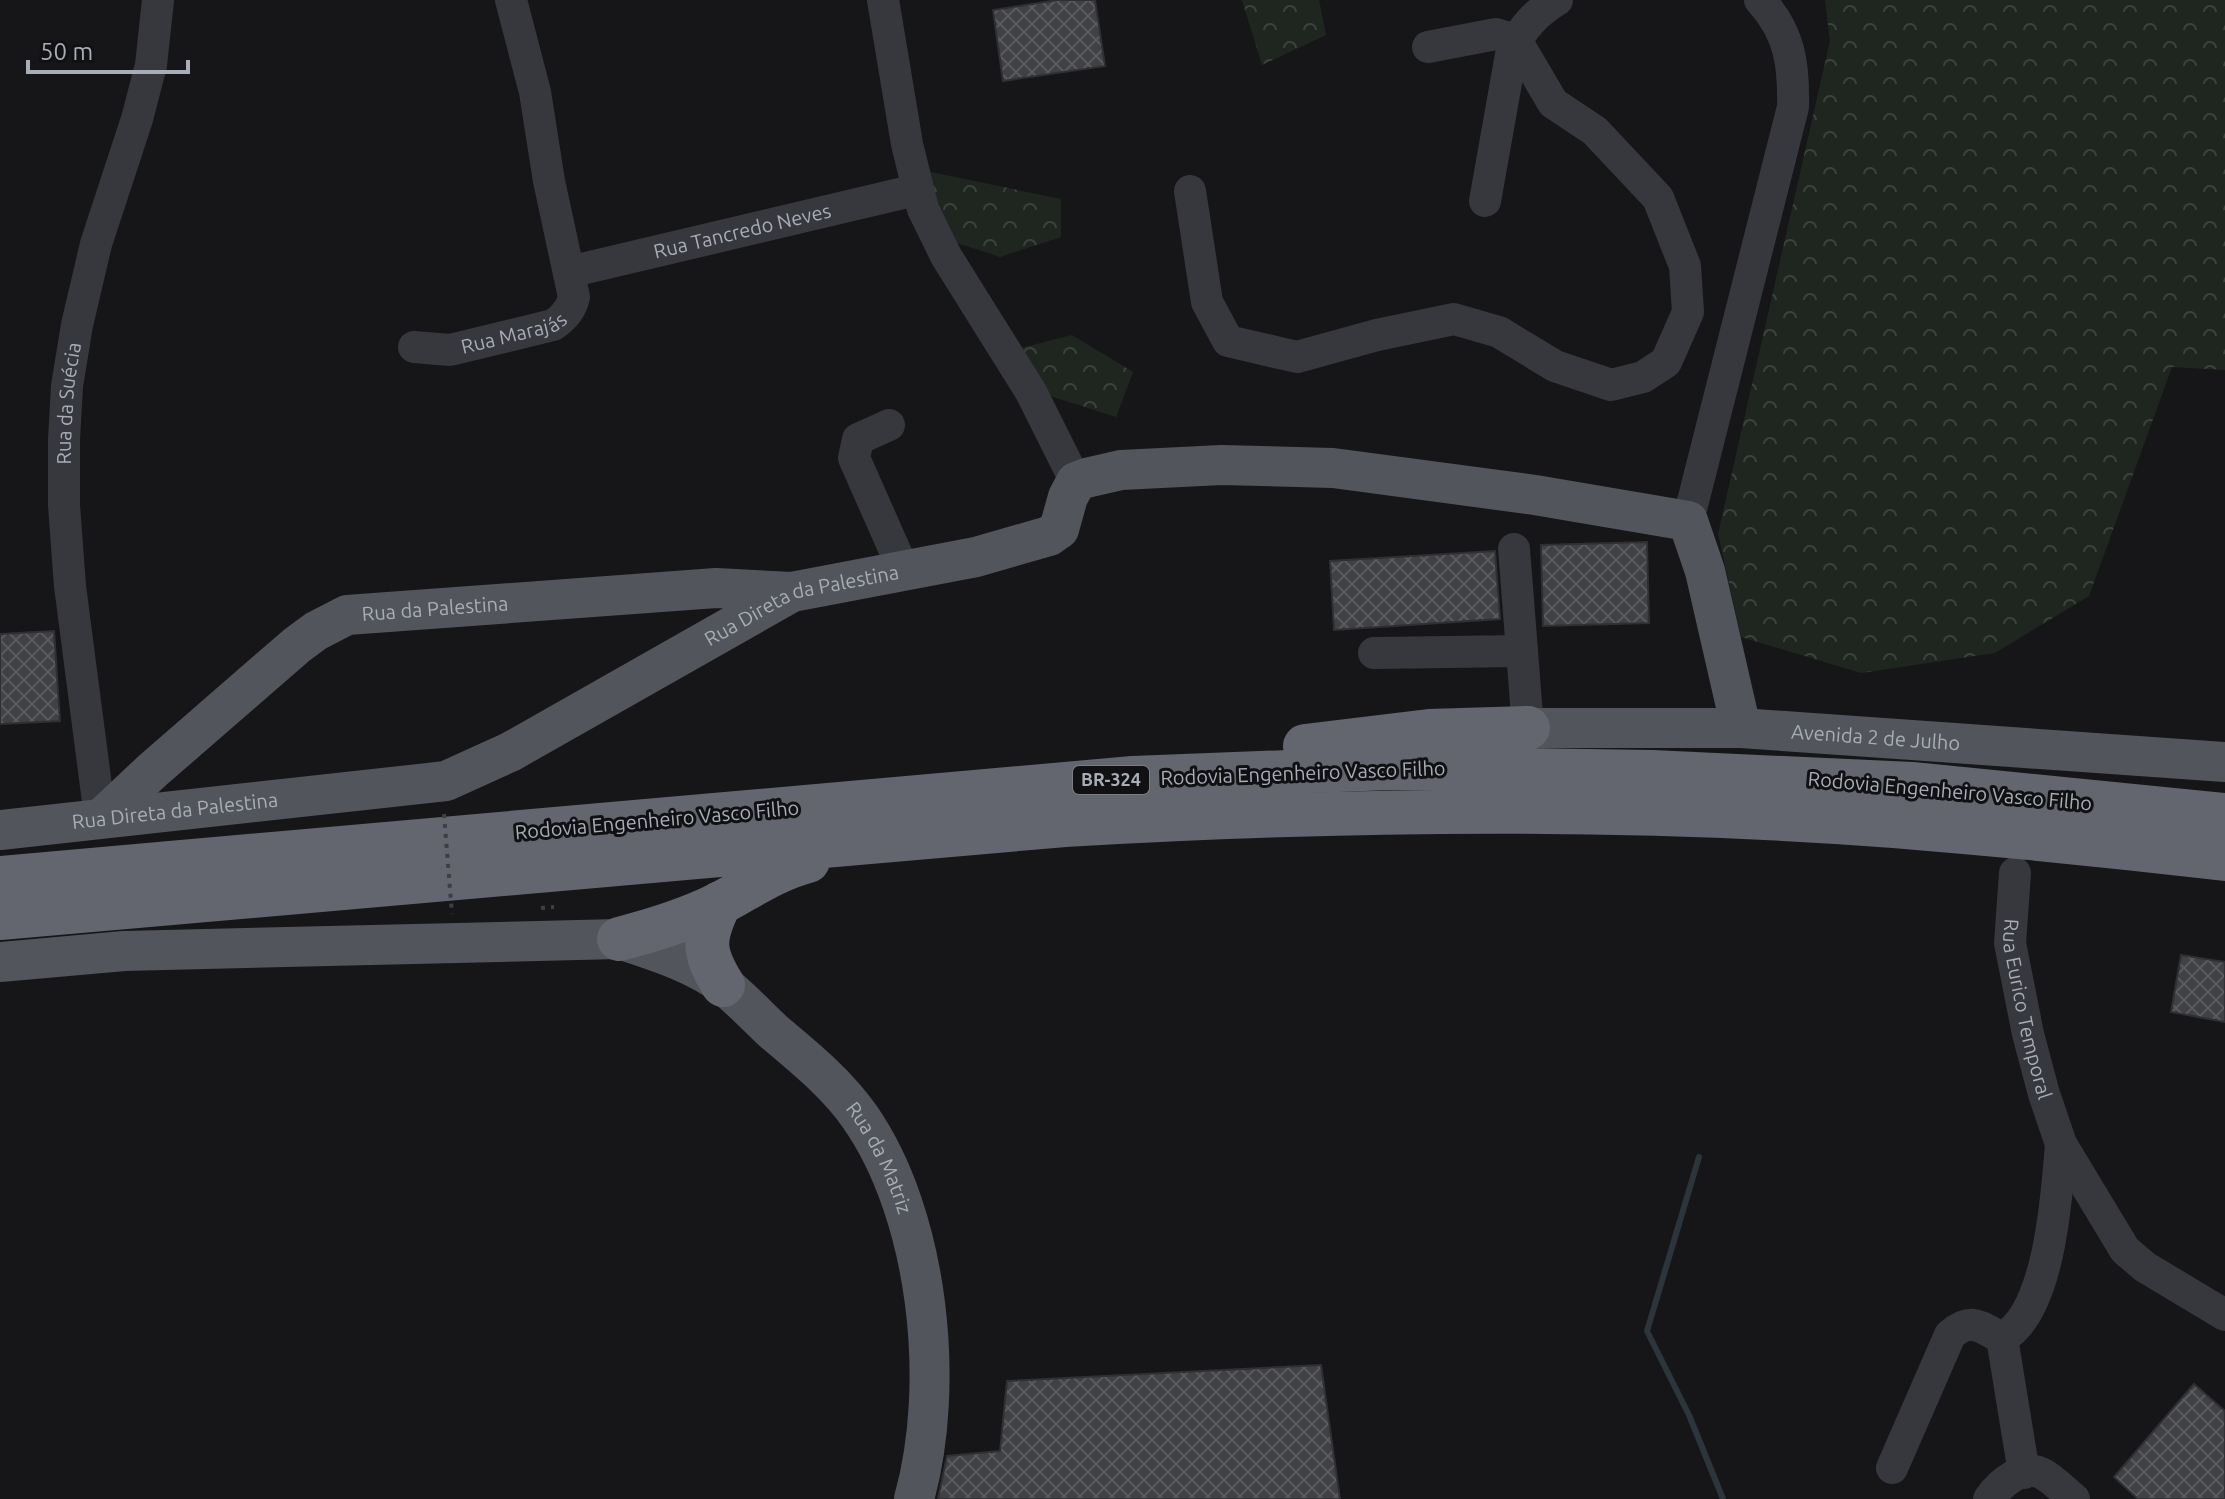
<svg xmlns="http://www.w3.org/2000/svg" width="2225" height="1499" font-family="Ubuntu,sans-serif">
  <defs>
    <pattern id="forest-crowns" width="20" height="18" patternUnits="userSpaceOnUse" patternTransform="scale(2)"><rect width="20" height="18" fill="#1e261f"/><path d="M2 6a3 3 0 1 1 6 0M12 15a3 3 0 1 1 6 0" fill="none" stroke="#3c433d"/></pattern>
    <pattern id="building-cross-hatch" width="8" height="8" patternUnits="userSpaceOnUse" patternTransform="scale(2)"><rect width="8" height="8" fill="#404145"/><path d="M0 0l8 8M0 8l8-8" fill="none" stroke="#595a5e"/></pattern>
  </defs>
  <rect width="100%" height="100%" fill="#161618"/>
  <!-- forest -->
  <g fill="url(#forest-crowns)">
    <polygon points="1242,0 1319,0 1326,35 1262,65"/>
    <polygon points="1825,0 2225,0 2225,370 2172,367 2089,596 1995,653 1861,673 1741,637 1718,534 1830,41"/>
    <polygon points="926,171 1061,199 1061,237 1000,257 945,239"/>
    <polygon points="1072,335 1133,372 1116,417 1038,392 1013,350"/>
  </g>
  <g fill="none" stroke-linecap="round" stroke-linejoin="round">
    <!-- stream -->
    <polyline stroke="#2c353c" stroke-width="6" points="1699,1157 1647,1331 1689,1415 1723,1499"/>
  </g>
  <!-- building -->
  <g fill="url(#building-cross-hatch)" stroke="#303034" stroke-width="2">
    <polygon points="1058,0 1095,0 1105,66 1003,81 993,10"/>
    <polygon points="1647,542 1649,623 1543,626 1541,545"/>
    <polygon points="1495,551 1500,619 1334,630 1330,561"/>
    <polygon points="54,631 60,721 0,724 0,634"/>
    <polygon points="2181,955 2225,962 2225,1022 2171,1012"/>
    <polygon points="1321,1365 1340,1499 938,1499 947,1456 1000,1451 1007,1381"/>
    <polygon points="2194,1384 2225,1411 2225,1499 2138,1499 2114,1477"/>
  </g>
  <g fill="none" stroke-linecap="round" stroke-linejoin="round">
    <!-- path -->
    <polyline stroke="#3d3f44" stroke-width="4" stroke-dasharray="4 6" stroke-linecap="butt" points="541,908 554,907"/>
    <!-- minor -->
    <g stroke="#37383d" stroke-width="32">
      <polyline points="883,0 907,144 923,209 946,256 1031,392 1076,482"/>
      <polyline points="1190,191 1207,302 1228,341 1297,357 1377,335 1454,319 1499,332 1555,366 1611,385 1643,377 1666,362 1688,312 1685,266 1658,198 1595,131 1553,103 1516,40 1496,34 1428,47"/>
      <path d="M1485,201L1512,49C1523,27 1536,13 1557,0"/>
      <path id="s1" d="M569,272L916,190"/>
      <path id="s2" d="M414,347L450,350L553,325C564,318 571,310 574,297L549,181L535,92L511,0"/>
      <polyline points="889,425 858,439 854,458 904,571"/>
      <path d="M1688,521L1793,107C1794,64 1790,33 1760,0"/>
      <polyline points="1514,549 1528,728"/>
      <polyline points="1374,653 1522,651"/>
      <path id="s3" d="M100,817L70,586L64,505V440L67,386L77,325L96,244L137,119L151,65L158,0"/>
      <path id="s4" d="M2015,873L2010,943L2028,1034L2044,1094L2061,1144L2125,1250L2145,1267L2225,1315"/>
      <path d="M2002,1338C2050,1313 2057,1193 2061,1144"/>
      <polyline points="2002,1338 2024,1473"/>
      <path d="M1892,1468L1950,1335C1971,1316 1980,1327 2002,1338"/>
      <path d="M1989,1499C2000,1483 2024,1463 2043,1474C2054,1480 2064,1491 2074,1499"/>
    </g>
    <!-- major -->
    <g stroke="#53555c" stroke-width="40">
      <path id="s5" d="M1528,728H1741L2225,762"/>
      <path id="s6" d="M103,817L153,770L297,645L316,631L347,615L716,588L792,592"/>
      <path id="s7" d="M0,830L446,781L510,752L792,592L976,557L1049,536L1059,529L1068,497L1076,482L1086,478L1121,470L1221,465L1333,468L1535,495L1688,521L1705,571L1741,728"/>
      <path id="s8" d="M0,962L124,951L619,939C655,951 695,963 725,986C742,1000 758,1017 774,1032C805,1058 837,1084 860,1117C929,1216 946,1385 914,1499"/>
    </g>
    <!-- highway -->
    <g stroke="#63666e" stroke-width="44">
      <polyline points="1305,746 1429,731 1528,728"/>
      <polyline points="0,878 1133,778 1389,768 1652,772 1912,784 2225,815"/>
      <path d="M720,903C703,938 702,951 723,985"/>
      <path d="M0,918L1065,825C1340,809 1618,805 1894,826C2004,835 2115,846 2225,859"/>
      <path d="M619,939C654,930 687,920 719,904C749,888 774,870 808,861"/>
    </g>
    <!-- path-bridge -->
    <polyline stroke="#3d3f44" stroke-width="4" stroke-dasharray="4 6" stroke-linecap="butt" points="444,814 452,914"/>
  </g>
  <g text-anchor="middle" stroke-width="6" stroke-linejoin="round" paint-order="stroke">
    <!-- shield labels -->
    <rect fill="#111113" stroke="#7b7e86" stroke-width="2" x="1073" y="766" width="76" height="28" rx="6"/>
    <g font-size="18" font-weight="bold" fill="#a8adb8">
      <text x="1111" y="786">BR-324</text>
    </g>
    <!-- street labels -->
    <g font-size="20" fill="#a8adb8" stroke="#111113">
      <text dy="7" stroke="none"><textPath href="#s1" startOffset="178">Rua Tancredo Neves</textPath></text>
      <text dy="7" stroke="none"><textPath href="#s2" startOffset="102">Rua Marajás</textPath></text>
      <text dy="7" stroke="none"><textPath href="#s3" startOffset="416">Rua da Suécia</textPath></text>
      <text dy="7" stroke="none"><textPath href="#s6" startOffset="406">Rua da Palestina</textPath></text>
      <text dy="7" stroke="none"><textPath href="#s7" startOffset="848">Rua Direta da Palestina</textPath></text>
      <text dy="7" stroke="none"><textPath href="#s5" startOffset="348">Avenida 2 de Julho</textPath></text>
      <text transform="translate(1303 773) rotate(-2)" y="7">Rodovia Engenheiro Vasco Filho</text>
      <text transform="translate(1950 791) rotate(5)" y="7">Rodovia Engenheiro Vasco Filho</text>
      <text dy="7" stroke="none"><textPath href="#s7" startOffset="176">Rua Direta da Palestina</textPath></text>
      <text transform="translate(657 820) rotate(-5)" y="7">Rodovia Engenheiro Vasco Filho</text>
      <text dy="7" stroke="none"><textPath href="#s4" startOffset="138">Rua Eurico Temporal</textPath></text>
      <text dy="7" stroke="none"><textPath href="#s8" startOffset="970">Rua da Matriz</textPath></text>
    </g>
  </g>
  <!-- scale -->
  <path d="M28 60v12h160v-12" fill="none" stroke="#a8adb8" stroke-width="4"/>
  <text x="40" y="60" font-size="24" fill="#a8adb8" stroke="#111113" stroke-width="6" paint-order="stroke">50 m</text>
</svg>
